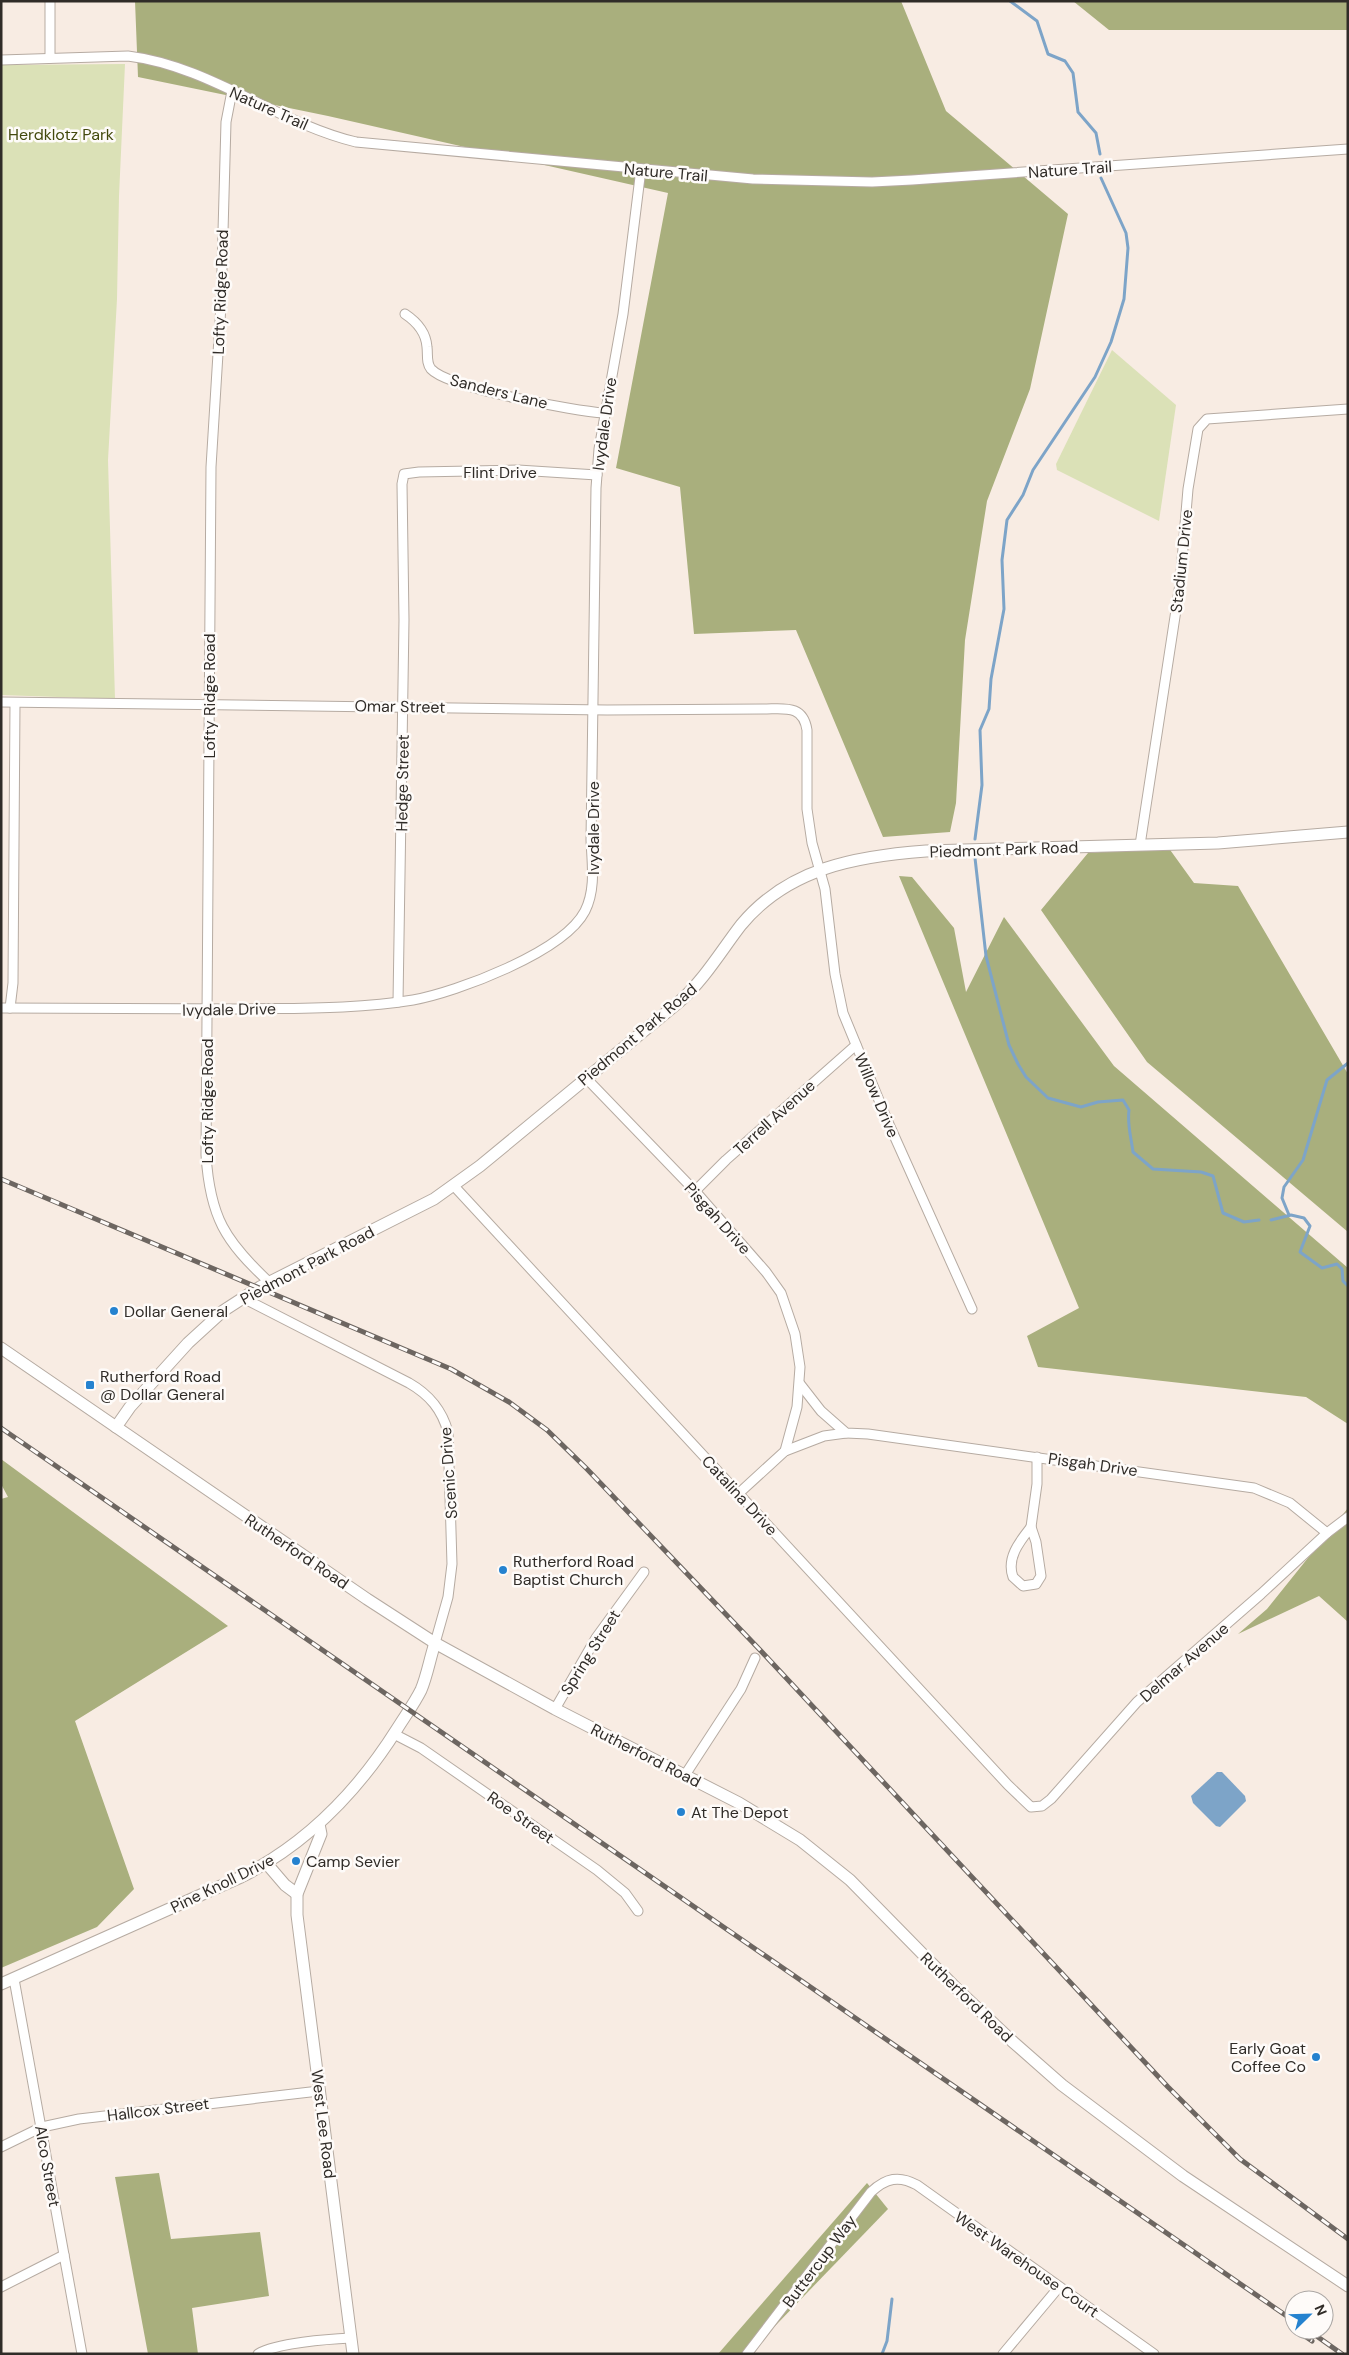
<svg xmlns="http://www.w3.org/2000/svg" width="1349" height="2355" font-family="'DM Sans',sans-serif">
  <rect width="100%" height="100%" fill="#f8ece3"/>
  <!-- green -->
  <g fill="#dbe1b7">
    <polygon points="125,64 119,196 117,299 108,460 115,699 1,695 1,65"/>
    <polygon points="1112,350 1176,405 1159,521 1057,470 1056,464"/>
  </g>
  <!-- forest -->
  <g fill="#a9af7d">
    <polygon points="135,1 901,1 946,111 1068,214 1030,389 987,501 965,640 956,803 950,832 883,837 796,630 694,634 680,487 616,468 668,193 328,116 138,77"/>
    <polygon points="1073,1 1348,1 1348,30 1109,30"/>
    <polygon points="1168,847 1194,883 1238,886 1348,1074 1348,1232 1147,1062 1041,910 1088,853"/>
    <polygon points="899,876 912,877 954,928 966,992 1004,917 1114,1066 1348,1268 1348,1424 1306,1397 1038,1367 1027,1336 1079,1308"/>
    <polygon points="1,1459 228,1626 75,1721 134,1889 97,1927 1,1968 1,1499 8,1497 1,1484"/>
    <polygon points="1348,1508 1348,1622 1319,1596 1238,1634 1267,1609"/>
    <polygon points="159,2173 171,2239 260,2232 269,2296 192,2308 198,2354 148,2354 115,2177"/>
    <polygon points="867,2183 888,2209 748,2354 718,2354"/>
  </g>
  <!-- water -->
  <polygon fill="#7da4c8" points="1217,1772 1222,1772 1245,1796 1246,1801 1220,1827 1216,1826 1193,1803 1191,1796"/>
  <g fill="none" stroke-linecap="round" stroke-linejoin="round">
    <!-- stream -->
    <g stroke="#7da4c8" stroke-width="3">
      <polyline points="1010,1 1037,21 1048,54 1065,61 1073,73 1078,112 1096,133 1100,154"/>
      <polyline points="975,839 982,785 980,730 989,709 991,679 1004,609 1002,560 1007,520 1023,495 1033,470 1095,377 1111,342 1124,299 1128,248 1126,233 1101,178"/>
      <path d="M975,858L986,956L1009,1045L1018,1064L1026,1077L1048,1098L1081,1107L1098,1102L1123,1100L1129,1110C1127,1125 1131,1136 1133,1152L1153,1169L1201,1172L1213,1176L1223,1213L1244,1222L1259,1220"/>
      <polyline points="1289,1215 1282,1198 1284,1187 1303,1160 1327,1080 1348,1063"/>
      <polyline points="1271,1220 1291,1215 1304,1218 1310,1226 1300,1252 1322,1268 1337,1264 1342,1269 1343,1281 1348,1286"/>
      <polyline points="882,2354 887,2341 892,2299"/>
    </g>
    <!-- minor casing -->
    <g stroke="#b6aba2" stroke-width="11">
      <g id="minor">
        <polyline points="50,58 50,1"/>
        <path d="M1,60L128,56C210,66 277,123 356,142L753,179L872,182L912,180L1348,149"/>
        <path d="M232,91L226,122L221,305L211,467L206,1155C210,1217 225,1241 269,1282"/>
        <path d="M405,314C417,322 426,332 427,347C428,355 426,363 431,369C448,388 575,411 604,413"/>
        <path d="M1,702L607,710L763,709C784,709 803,704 807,730V809L812,843L825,889L835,974L843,1013L888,1122L972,1309"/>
        <polyline points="1140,845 1180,584 1188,489 1198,429 1207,419 1348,409"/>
        <polyline points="398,1002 404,620 402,484 404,474 419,472 518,470 597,475"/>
        <path d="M1,1008C82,1009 163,1009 243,1009C299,1008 358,1009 413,1000C457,992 564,952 585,911C596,889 592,864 591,840L596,488L599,449L623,314L641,169"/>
        <polyline points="10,1008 13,983 15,703"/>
        <polyline points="586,1078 695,1191 766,1272 781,1293 795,1334 800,1367 797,1407 785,1451"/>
        <polyline points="453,1185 1008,1785 1031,1807 1042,1806 1051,1799 1137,1702 1261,1594 1327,1533 1348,1517"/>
        <polyline points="695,1191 726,1160 856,1045"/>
        <path d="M243,1298L409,1383C430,1395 442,1410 448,1432L452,1564L448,1597L435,1643"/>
        <polyline points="800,1384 821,1411 846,1433 868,1434 1254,1488 1290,1503 1327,1533"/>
        <polyline points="738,1494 785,1451 824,1436 846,1433"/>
        <path d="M1031,1527L1036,1542L1041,1576L1036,1584L1023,1586L1013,1577C1006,1558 1020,1541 1031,1527Z"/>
        <polyline points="1031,1527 1037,1484 1037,1457"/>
        <polyline points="555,1709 596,1638 644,1572"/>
        <polyline points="394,1734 421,1748 597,1870 625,1893 638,1911"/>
        <polyline points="685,1775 741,1689 755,1658"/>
        <polyline points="14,1979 82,2354"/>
        <polyline points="1,2147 42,2127 79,2119 319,2091"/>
        <polyline points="1,2287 64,2255"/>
        <path d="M258,2354C276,2343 329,2339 351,2338"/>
        <path d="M747,2354L871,2192C886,2178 899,2175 917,2185L1154,2354"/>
        <polyline points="1003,2354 1059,2287"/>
      </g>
    </g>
    <!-- tertiary casing -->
    <g stroke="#b6aba2" stroke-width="13">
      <g id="tertiary">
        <polyline points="1,1348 367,1599 435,1643 555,1709 739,1803 800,1840 850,1880 956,1988 1012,2041 1062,2085 1183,2176 1348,2286"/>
        <path d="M116,1427L130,1407L188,1343L223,1311L260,1287L434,1199L480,1166L679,1002C704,980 721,951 741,925C788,868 857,856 926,851L1218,843L1348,832"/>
        <polyline points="319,1824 321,1834 297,1894 297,1915 353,2354"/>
        <polyline points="267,1864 285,1885 297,1894"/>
        <path d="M1,1984L241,1877C306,1844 358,1791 397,1729C405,1716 414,1704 421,1690C427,1676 430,1658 435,1643"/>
      </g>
    </g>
    <!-- minor -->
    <use href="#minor" stroke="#fff" stroke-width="9"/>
    <!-- tertiary -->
    <use href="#tertiary" stroke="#fff" stroke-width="11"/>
    <!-- rail casing -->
    <g stroke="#6d6661" stroke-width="5">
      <g id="rail">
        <polyline points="1,1179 451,1369 509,1402 547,1430 586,1468 761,1651 1168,2087 1240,2159 1348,2239"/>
        <polyline points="1,1428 1294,2321"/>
        <polyline points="1296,2330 1312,2341"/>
        <polyline points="1308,2330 1342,2354"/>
      </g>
    </g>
    <!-- rail -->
    <use href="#rail" stroke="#fefbf9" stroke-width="3" stroke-dasharray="9" stroke-linecap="butt"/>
  </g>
  <!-- markers -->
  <g fill="#2582cf" stroke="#fefbf9" stroke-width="2">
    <circle cx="114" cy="1311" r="5"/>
    <rect x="85" y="1380" width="10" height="10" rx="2.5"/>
    <circle cx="503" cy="1570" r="5"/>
    <circle cx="681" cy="1812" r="5"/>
    <circle cx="296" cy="1861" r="5"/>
    <circle cx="1316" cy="2057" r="5"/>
  </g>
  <g text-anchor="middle" stroke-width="5" stroke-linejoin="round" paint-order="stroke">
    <!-- street labels -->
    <g font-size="16" fill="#302c28" stroke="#fefbf9">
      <text transform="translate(269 108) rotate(24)" y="6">Nature Trail</text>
      <text transform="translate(1070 169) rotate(-4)" y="6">Nature Trail</text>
      <text transform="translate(666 172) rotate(5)" y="6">Nature Trail</text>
      <text transform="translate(220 292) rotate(-88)" y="6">Lofty Ridge Road</text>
      <text transform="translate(499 391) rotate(14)" y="6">Sanders Lane</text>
      <text transform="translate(604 424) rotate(-82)" y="6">Ivydale Drive</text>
      <text x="500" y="478">Flint Drive</text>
      <text transform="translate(1181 561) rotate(-84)" y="6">Stadium Drive</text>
      <text transform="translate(209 696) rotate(-90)" y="6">Lofty Ridge Road</text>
      <text transform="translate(400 706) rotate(1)" y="6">Omar Street</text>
      <text transform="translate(402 783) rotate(-89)" y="6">Hedge Street</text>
      <text transform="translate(593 828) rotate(-90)" y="6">Ivydale Drive</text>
      <text transform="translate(1004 849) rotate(-2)" y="6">Piedmont Park Road</text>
      <text transform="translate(229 1009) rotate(-1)" y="6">Ivydale Drive</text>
      <text transform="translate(637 1034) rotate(-40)" y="6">Piedmont Park Road</text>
      <text transform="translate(877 1095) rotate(67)" y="6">Willow Drive</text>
      <text transform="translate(207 1101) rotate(-90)" y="6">Lofty Ridge Road</text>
      <text transform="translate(774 1117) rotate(-42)" y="6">Terrell Avenue</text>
      <text transform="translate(718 1218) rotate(48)" y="6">Pisgah Drive</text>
      <text transform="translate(307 1265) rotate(-28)" y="6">Piedmont Park Road</text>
      <text transform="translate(1093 1464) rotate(8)" y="6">Pisgah Drive</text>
      <text transform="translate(448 1473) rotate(-94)" y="6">Scenic Drive</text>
      <text transform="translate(740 1495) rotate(47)" y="6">Catalina Drive</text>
      <text transform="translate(297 1551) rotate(34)" y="6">Rutherford Road</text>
      <text transform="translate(590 1652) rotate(-58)" y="6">Spring Street</text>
      <text transform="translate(1184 1662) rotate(-41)" y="6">Delmar Avenue</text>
      <text transform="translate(646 1755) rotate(27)" y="6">Rutherford Road</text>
      <text transform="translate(521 1817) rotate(35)" y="6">Roe Street</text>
      <text transform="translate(222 1883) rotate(-26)" y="6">Pine Knoll Drive</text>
      <text transform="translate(967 1997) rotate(44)" y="6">Rutherford Road</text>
      <text transform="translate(158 2109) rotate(-7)" y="6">Hallcox Street</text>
      <text transform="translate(324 2124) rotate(83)" y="6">West Lee Road</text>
      <text transform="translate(48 2166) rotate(80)" y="6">Alco Street</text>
      <text transform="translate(819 2261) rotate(-53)" y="6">Buttercup Way</text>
      <text transform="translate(1027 2264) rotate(35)" y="6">West Warehouse Court</text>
    </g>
    <!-- park labels -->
    <g font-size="16" fill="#43490d" stroke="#fefbf9">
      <text x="61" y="140">Herdklotz Park</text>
    </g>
    <!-- poi labels -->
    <g font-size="16" fill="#302c28" stroke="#fefbf9" text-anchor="start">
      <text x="124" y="1317">Dollar General</text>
      <text x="100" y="1382">Rutherford Road<tspan x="100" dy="18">@ Dollar General</tspan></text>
      <text x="513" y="1567">Rutherford Road<tspan x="513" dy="18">Baptist Church</tspan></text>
      <text x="691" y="1818">At The Depot</text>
      <text x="306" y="1867">Camp Sevier</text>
      <text x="1306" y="2054" text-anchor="end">Early Goat<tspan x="1306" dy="18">Coffee Co</tspan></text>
    </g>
  </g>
  <!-- border -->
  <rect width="1349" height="2355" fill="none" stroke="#302c28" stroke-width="5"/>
  <!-- north arrow -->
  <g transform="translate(1309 2315) rotate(67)"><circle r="24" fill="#fefbf9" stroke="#aca8a5"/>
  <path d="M0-4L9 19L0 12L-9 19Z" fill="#2582cf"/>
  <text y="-8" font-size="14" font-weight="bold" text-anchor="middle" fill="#302c28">N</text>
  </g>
</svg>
